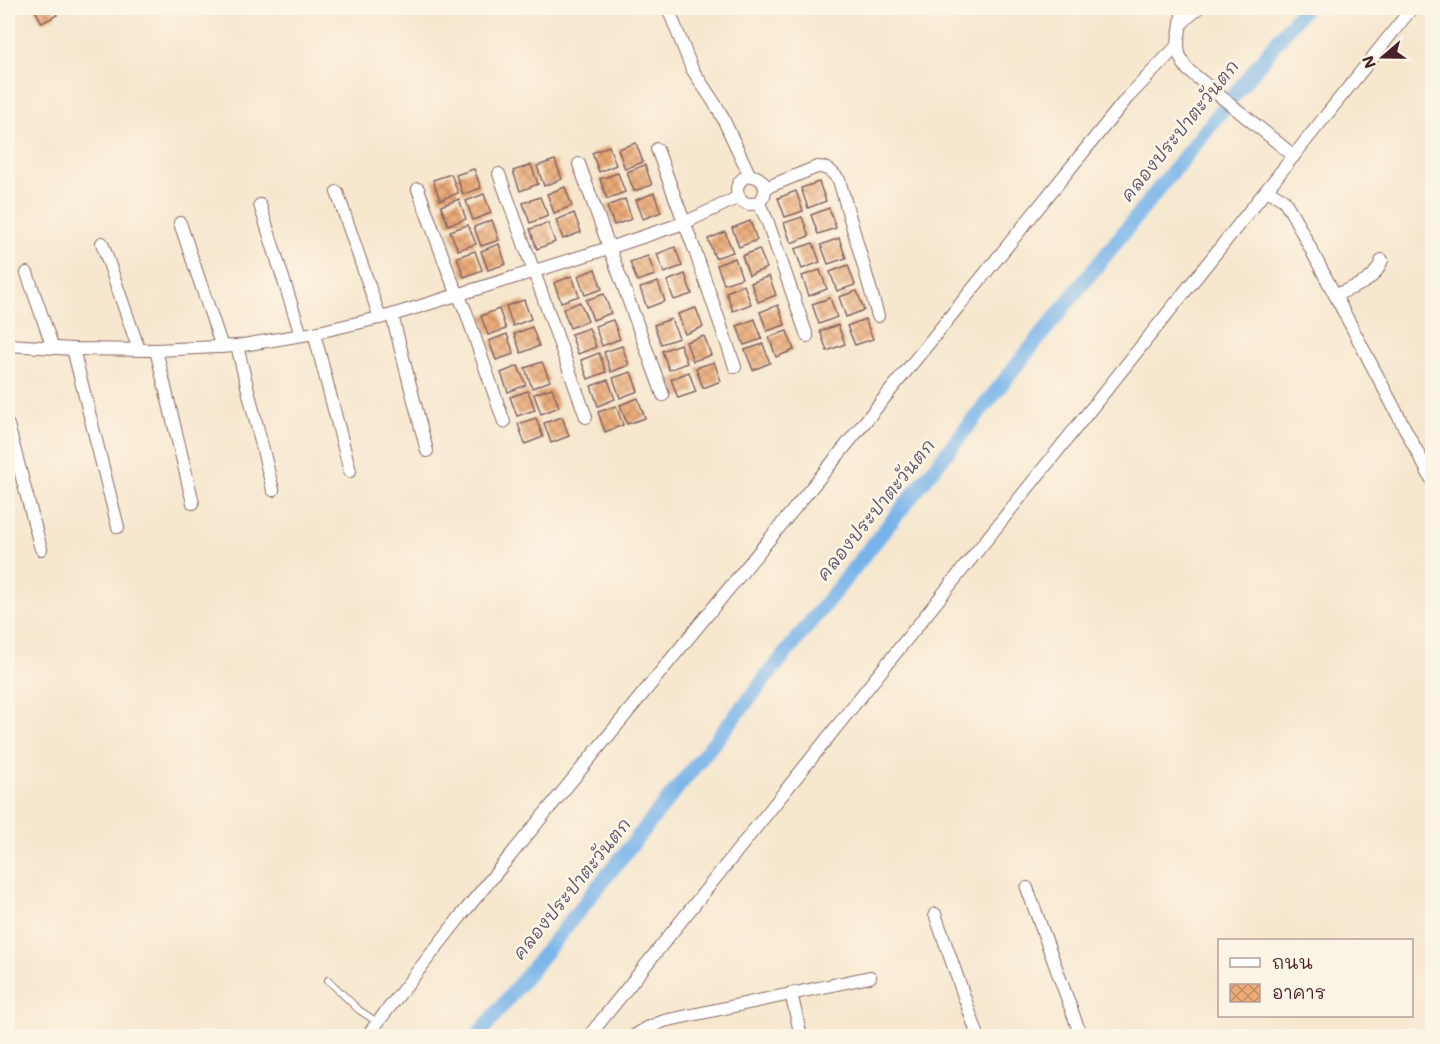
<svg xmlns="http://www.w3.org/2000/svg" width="1440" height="1044" font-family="Mali,'Playpen Sans Thai',sans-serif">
  <defs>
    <pattern id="building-cross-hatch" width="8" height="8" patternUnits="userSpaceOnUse" patternTransform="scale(1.5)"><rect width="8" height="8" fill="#ecac78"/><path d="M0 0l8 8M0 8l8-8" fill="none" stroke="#c18b63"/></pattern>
  </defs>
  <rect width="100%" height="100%" fill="#fcf5e5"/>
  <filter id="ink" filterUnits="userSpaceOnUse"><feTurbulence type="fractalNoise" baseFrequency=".0167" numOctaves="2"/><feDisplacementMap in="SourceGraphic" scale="12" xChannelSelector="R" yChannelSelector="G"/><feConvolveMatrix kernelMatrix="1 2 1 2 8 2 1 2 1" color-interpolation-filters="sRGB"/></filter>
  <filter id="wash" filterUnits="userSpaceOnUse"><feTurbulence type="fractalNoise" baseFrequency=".008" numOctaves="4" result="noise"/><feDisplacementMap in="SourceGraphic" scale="24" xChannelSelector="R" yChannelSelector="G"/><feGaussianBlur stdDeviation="1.35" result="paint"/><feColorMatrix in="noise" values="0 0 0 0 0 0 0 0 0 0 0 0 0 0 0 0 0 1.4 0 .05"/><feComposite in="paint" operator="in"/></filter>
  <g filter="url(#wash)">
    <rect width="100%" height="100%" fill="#f6e7ce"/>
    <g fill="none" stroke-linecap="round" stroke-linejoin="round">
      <!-- canal -->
      <polyline stroke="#78b4ea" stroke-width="15" points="478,1036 1304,8"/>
    </g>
    <g id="blocks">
      <!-- building -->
      <g fill="url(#building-cross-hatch)">
        <polygon points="34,8 53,8 57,15 42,23"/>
        <polygon points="636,143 643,162 625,169 618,149"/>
        <polygon points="609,146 616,165 599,172 592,153"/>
        <polygon points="555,160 562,179 544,186 537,166"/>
        <polygon points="531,165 538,184 520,191 513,171"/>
        <polygon points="645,165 652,185 634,191 627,172"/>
        <polygon points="474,169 481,188 463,194 456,175"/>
        <polygon points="618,173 625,192 607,199 600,179"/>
        <polygon points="451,174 458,193 440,200 433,180"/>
        <polygon points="819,182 826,201 808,208 801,188"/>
        <polygon points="565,187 572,206 554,213 547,194"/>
        <polygon points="796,191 803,211 785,217 778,198"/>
        <polygon points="654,193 661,212 643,219 636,200"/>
        <polygon points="484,194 491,213 473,220 466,201"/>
        <polygon points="540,197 548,216 530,223 523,203"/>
        <polygon points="459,199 466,219 448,225 441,206"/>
        <polygon points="625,199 632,219 614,225 607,206"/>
        <polygon points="829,208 836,228 818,234 811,215"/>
        <polygon points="574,213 581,232 563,239 556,220"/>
        <polygon points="802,217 809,236 791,243 784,223"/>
        <polygon points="492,220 499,240 481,246 474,227"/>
        <polygon points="750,221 757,240 739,247 732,228"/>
        <polygon points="548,223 555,242 537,249 530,229"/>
        <polygon points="468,225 476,244 458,250 450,231"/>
        <polygon points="725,232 733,252 715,258 708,239"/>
        <polygon points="839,238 846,258 828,264 821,245"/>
        <polygon points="813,243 820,262 802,269 795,249"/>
        <polygon points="499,244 506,264 488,270 481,251"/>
        <polygon points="675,247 682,266 664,273 657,254"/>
        <polygon points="759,249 767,268 749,275 742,256"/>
        <polygon points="475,251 482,270 464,277 457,257"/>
        <polygon points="648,256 655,275 637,281 630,262"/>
        <polygon points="735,258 742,278 724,284 717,265"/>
        <polygon points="848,265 855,285 837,291 830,272"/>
        <polygon points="595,269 602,289 585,295 578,276"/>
        <polygon points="820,270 827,289 809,296 802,276"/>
        <polygon points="685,274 692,294 674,300 667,281"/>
        <polygon points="572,276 579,296 561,302 554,283"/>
        <polygon points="769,276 776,295 758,302 751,283"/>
        <polygon points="658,282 665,301 647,308 640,288"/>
        <polygon points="744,285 751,304 733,311 726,292"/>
        <polygon points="857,291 864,310 846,317 839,297"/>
        <polygon points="604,294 611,313 593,320 586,300"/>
        <polygon points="830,298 837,317 819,324 812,304"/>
        <polygon points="524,300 531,319 513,326 506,306"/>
        <polygon points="580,302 588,321 570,328 563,309"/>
        <polygon points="778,305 785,325 767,331 760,312"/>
        <polygon points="696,308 703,327 685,334 678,314"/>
        <polygon points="499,309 506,329 488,335 481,316"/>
        <polygon points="671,319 679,338 661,344 654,325"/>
        <polygon points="755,319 762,339 744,345 737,326"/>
        <polygon points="865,319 873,339 855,345 847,326"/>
        <polygon points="613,320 620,339 602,346 595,326"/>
        <polygon points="838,325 845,344 827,351 820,331"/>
        <polygon points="532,327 539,346 521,353 514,334"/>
        <polygon points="589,328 596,347 578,354 571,334"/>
        <polygon points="787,331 794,350 776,357 769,337"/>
        <polygon points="507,334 514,354 496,360 489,341"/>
        <polygon points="704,336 711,355 693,361 686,342"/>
        <polygon points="680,344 687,363 669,370 662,351"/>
        <polygon points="763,344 770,363 753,370 745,350"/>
        <polygon points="622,346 629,365 611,372 604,352"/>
        <polygon points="599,353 606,372 588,379 581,360"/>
        <polygon points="542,362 550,381 532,388 525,368"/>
        <polygon points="714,362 721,381 703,388 696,368"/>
        <polygon points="518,366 526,385 508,392 501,373"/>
        <polygon points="631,372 638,391 620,398 613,378"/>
        <polygon points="689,372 696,392 678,398 671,379"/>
        <polygon points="608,380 615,399 598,406 591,386"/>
        <polygon points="552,388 559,407 541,414 534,394"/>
        <polygon points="528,391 535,410 517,416 510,397"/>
        <polygon points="638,398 645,418 627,424 620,405"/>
        <polygon points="616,406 623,425 605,432 598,412"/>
        <polygon points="562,417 569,436 551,443 544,423"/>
        <polygon points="536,418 543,437 525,444 518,424"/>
      </g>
    </g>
  </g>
  <g filter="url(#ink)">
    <use href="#blocks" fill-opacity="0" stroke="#866564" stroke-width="1.5"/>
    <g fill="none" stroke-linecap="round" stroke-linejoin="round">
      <!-- lane casing -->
      <g stroke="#866564" stroke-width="8">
        <polyline id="lane" points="328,980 359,1010 377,1022"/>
      </g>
      <!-- street casing -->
      <g stroke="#866564" stroke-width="14">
        <g id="street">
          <polyline points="668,8 692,69 719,110 750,176"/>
          <path d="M1182,8C1183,36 1169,45 1188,70L1294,156"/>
          <polyline points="1182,23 1198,8"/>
          <polyline points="657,149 695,251 735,367"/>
          <polyline points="579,164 663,395"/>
          <polyline points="499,174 586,417"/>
          <circle cx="751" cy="190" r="14"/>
          <path d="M765,188L817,167C828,167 832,172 839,180L878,316"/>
          <polyline points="418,189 451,279 466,312 504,422"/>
          <polyline points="1267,190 1284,200 1294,217 1432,480"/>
          <polyline points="337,192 380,318"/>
          <polyline points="758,202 767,220 807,336"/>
          <polyline points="260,205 301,335"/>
          <polyline points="180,223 222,347"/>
          <polyline points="102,243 139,350"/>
          <polyline points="27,273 53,348"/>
          <path d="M1335,295C1356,286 1374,283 1382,260"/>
          <polyline points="392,315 427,451"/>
          <polyline points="314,333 350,471"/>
          <polyline points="8,345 73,349 156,350 237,346 314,333 392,315 609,248 684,223 739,197"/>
          <polyline points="237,346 273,490"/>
          <polyline points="73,349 118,527"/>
          <polyline points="156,350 193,503"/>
          <polyline points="8,425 41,549"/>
          <polyline points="1027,888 1081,1036"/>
          <polyline points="935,914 978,1036"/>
          <polyline points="791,993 801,1036"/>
          <polyline points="367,1036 460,917 835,459 1127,98 1177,46"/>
          <polyline points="589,1036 1412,8"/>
          <polyline points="634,1036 647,1028 664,1021 870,977"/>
        </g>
      </g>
      <!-- lane -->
      <use href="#lane" stroke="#fff" stroke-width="6"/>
      <!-- street -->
      <use href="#street" stroke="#fff" stroke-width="12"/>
    </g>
  </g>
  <g text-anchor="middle" stroke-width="5" stroke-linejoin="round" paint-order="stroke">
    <!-- water labels -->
    <g font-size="18" font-style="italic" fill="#5a536e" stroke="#fcf5e5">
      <text transform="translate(1180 131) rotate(-51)" y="6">คลองประปาตะวันตก</text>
      <text transform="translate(876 510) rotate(-51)" y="6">คลองประปาตะวันตก</text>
      <text transform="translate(572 889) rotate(-51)" y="6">คลองประปาตะวันตก</text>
    </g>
  </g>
  <!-- margin -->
  <rect width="1440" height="1044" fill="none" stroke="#fcf5e5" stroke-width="30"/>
  <!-- legend -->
  <rect x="1218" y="939" width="195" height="78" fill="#fcf5e5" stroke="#b59f9b" stroke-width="1.5"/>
  <rect x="1230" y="958" width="30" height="9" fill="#ffffff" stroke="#b59f9b" stroke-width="1.5"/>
  <text x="1272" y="969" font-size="18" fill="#4a1f2b">ถนน</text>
  <rect x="1230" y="984" width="30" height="18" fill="url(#building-cross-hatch)" stroke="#b59f9b" stroke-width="1.5"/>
  <text x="1272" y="999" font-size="18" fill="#4a1f2b">อาคาร</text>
  <!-- north arrow -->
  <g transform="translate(1383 57) rotate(250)" stroke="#fcf5e5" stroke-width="4.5" paint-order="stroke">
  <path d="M0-4.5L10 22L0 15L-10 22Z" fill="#4a1f2b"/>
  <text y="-9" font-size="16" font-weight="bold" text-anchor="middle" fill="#4a1f2b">N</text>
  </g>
</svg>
